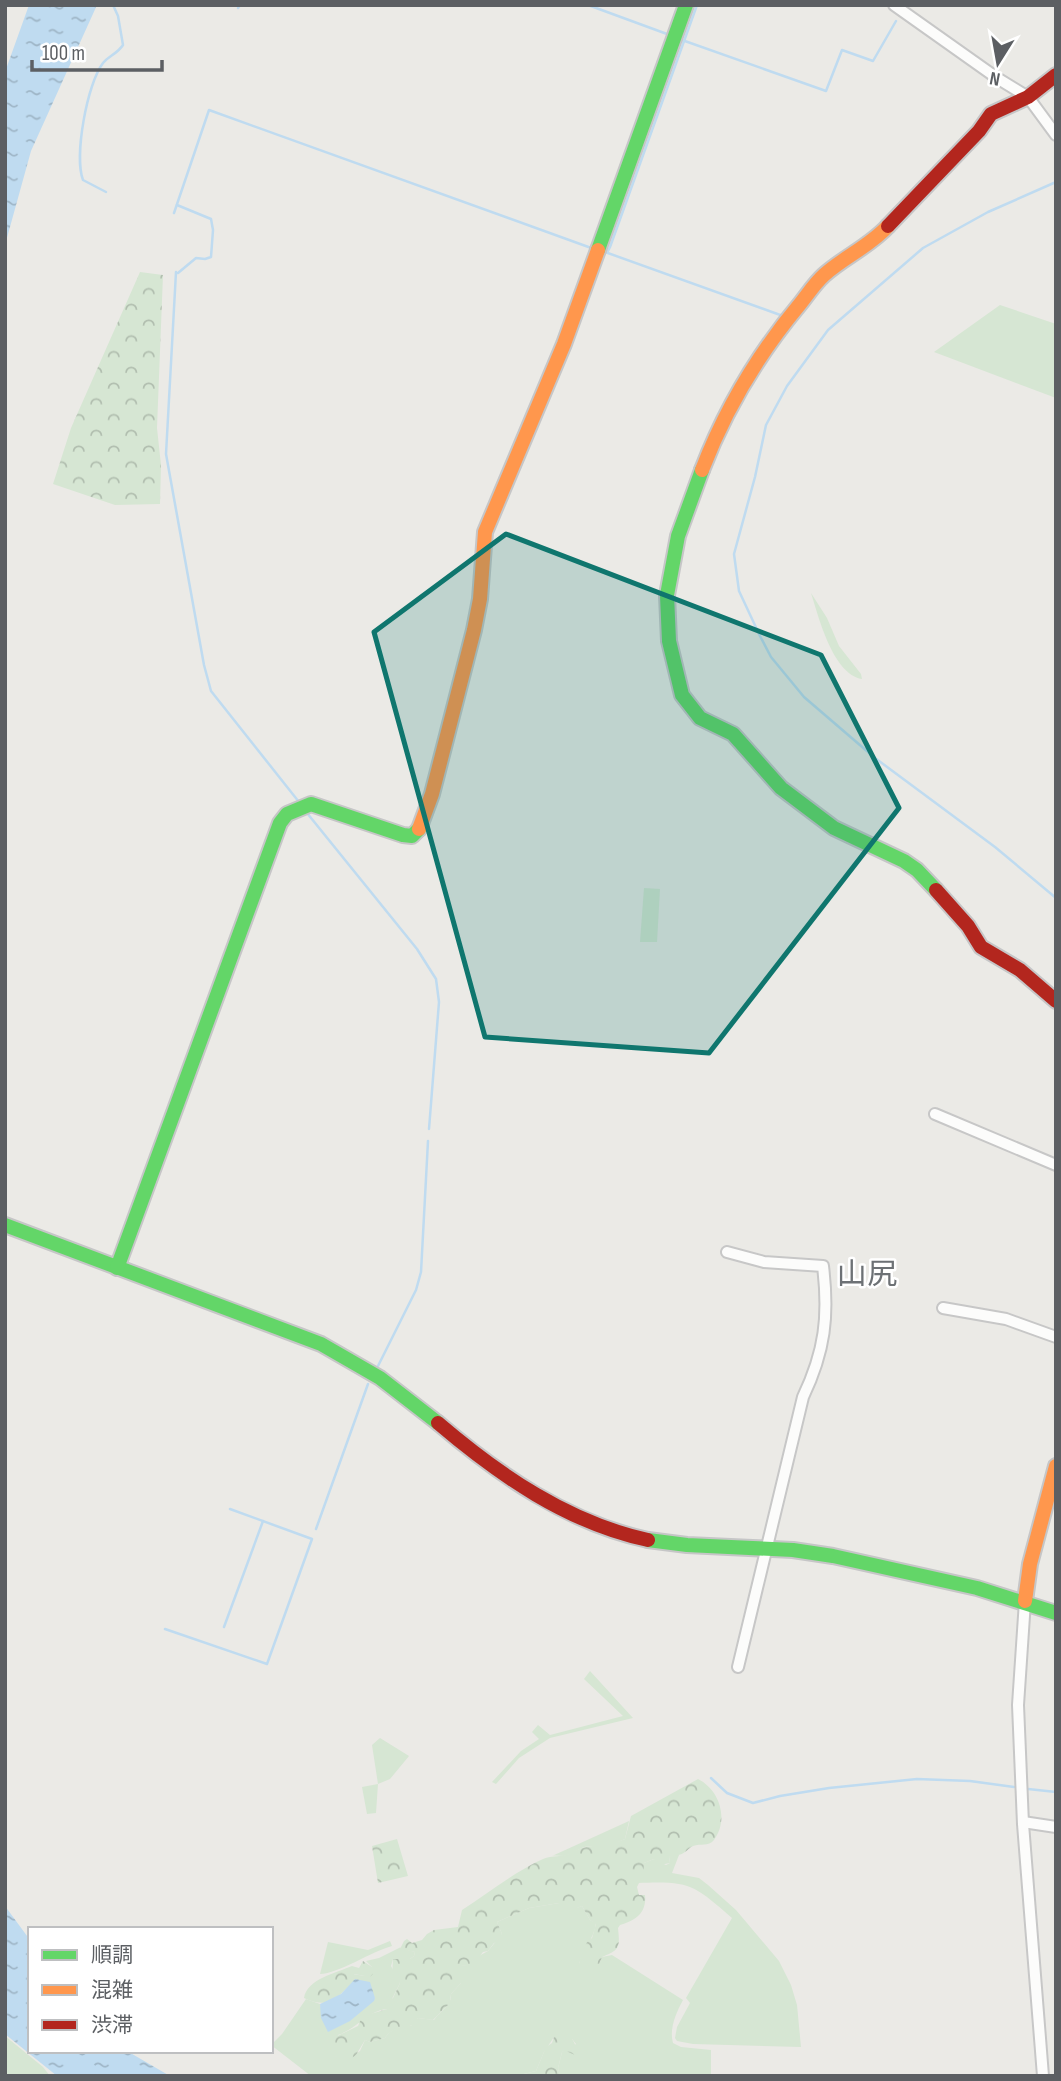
<svg xmlns="http://www.w3.org/2000/svg" width="1061" height="2081" font-family="'Sofia Sans Condensed','Noto Sans JP',sans-serif">
  <defs>
    <pattern id="forest-crowns" width="20" height="18" patternUnits="userSpaceOnUse" patternTransform="scale(1.75)"><rect width="20" height="18" fill="#d6e6d3"/><path d="M2 6a3 3 0 1 1 6 0M12 15a3 3 0 1 1 6 0" fill="none" stroke="#b1beaf"/></pattern>
    <pattern id="water-ripples" width="26" height="14" patternUnits="userSpaceOnUse" patternTransform="scale(1.75)"><rect width="26" height="14" fill="#bfdbf0"/><path d="M2 4q2-2 4 0t4 0M15 11q2-2 4 0t4 0" fill="none" stroke="#9eb5c6"/></pattern>
  </defs>
  <rect width="100%" height="100%" fill="#ebeae6"/>
  <!-- green -->
  <g fill="#d6e6d3">
    <polygon points="1000,305 1056,324 1056,398 934,352"/>
    <path d="M811,593L827,618L839,646L861,674L862,679C833,674 819,618 811,593Z"/>
    <polygon points="644,888 660,889 657,942 640,942"/>
    <polygon points="590,1671 633,1718 550,1738 519,1758 496,1784 492,1782 521,1751 539,1739 532,1732 538,1725 550,1735 623,1716 584,1679"/>
    <polygon points="380,1738 409,1756 390,1779 378,1784 376,1813 367,1814 362,1787 378,1784 372,1745"/>
    <path d="M629,1821L625,1839L600,1850C583,1840 577,1854 564,1856C560,1856 556,1855 552,1856Z"/>
    <path d="M672,1855H679L672,1873L699,1878L708,1885L736,1910L779,1961L791,1985L797,2005L801,2047L693,2044L677,2041L675,2038L677,2027L690,2003L686,1998L732,1918C693,1884 690,1881 637,1883L644,1863L654,1859L666,1865L670,1863L669,1857Z"/>
    <path d="M559,1903L576,1908L582,1906L590,1920L596,1923C594,1939 583,1949 579,1964H599L602,1957L612,1955L683,2000C676,2013 669,2029 673,2043L681,2047L711,2050V2076H560L558,2068L562,2052L576,2044L572,2039L554,2037L544,2052L536,2071L516,2076H311L271,2045L282,2034L306,1999L320,2004L328,2031L351,2018L375,1998L365,1982L353,1979V1974L365,1976L372,1967L366,1961L379,1958L401,1947L400,1948L415,1952L414,1956L410,1959H393L391,1966L400,1983L387,2009C367,2011 357,2029 338,2035L335,2056L351,2057L360,2051L365,2040L370,2042L385,2038C390,2030 401,2025 411,2026L418,2018L434,2020C440,2011 452,2006 451,1994L461,1983V1966L473,1964L477,1957L488,1951L502,1934L497,1922L529,1908Z"/>
    <path d="M390,1941L392,1946C372,1951 338,1974 320,1974L328,1942L368,1950Z"/>
    <polygon points="5,2036 43,2067 50,2076 5,2076"/>
  </g>
  <!-- forest -->
  <g fill="url(#forest-crowns)">
    <polygon points="140,272 163,275 157,428 161,465 160,504 115,505 53,484 71,428"/>
    <path d="M698,1779C720,1790 729,1820 714,1840C708,1847 701,1843 693,1846C690,1847 687,1851 685,1852C680,1856 675,1855 669,1857L670,1863L660,1865L654,1859L644,1863L643,1875L637,1887L639,1895H645C647,1914 634,1921 620,1925L618,1928C620,1947 620,1950 602,1957L597,1970C589,1973 583,1972 579,1964C581,1955 584,1942 592,1938L596,1924L590,1920L582,1906L577,1908L574,1915L570,1917L561,1913L559,1903L529,1908L497,1922L502,1934L499,1942L494,1943L488,1951L483,1952L473,1965L461,1966V1983L451,1994L450,2003L433,2020L418,2018L414,2025C404,2028 392,2027 385,2038L370,2042L365,2040L356,2055L347,2061L333,2055L331,2050L333,2038L358,2026L361,2019L367,2015L387,2009V2001L393,1998L400,1983L392,1976L393,1959H410L414,1956L415,1952L400,1949L404,1941L407,1939L412,1943L422,1940L427,1934L434,1930L458,1927L462,1910C489,1893 514,1872 543,1859C552,1855 563,1857 569,1854C579,1849 589,1843 600,1849L609,1840L617,1842L625,1839L631,1816Z"/>
    <polygon points="397,1839 408,1876 378,1883 372,1846"/>
    <path d="M363,1961L372,1967L373,1974L370,1977L354,1974V1982C335,1998 330,2010 304,1998C307,1979 336,1973 352,1966L359,1968Z"/>
    <path d="M568,2033C573,2041 578,2045 575,2055L566,2051L562,2052L558,2068L560,2076H516L536,2071L546,2047L552,2043L554,2037Z"/>
  </g>
  <!-- water -->
  <g fill="url(#water-ripples)">
    <polygon points="29,5 97,5 31,151 5,245 5,72"/>
    <polygon points="5,1906 30,1940 30,2051 127,2051 170,2076 57,2076 5,2034"/>
    <polygon points="355,1979 370,1982 375,1998 374,2001 350,2021 328,2032 321,2018 320,2004 341,1994"/>
  </g>
  <g fill="none" stroke-linecap="round" stroke-linejoin="round">
    <!-- stream -->
    <g stroke="#bfdbf0" stroke-width="2.5">
      <polyline points="588,5 667,34"/>
      <polyline points="238,8 240,5"/>
      <polyline points="682,40 826,91 842,50 873,61 896,21"/>
      <polyline points="1056,182 988,212 923,248 828,330 787,386 766,425 755,477 734,554 739,591 760,636 771,657 804,697 875,758 995,847 1056,898"/>
      <path d="M106,192L83,180C74,156 87,84 103,63C109,56 118,53 123,45L118,16L113,5"/>
      <polyline points="177,205 211,219 213,230 211,257 205,259 196,258 178,273"/>
      <polyline points="174,213 209,110 594,249"/>
      <polyline points="603,252 608,251 610,247 697,5"/>
      <polyline points="605,252 783,316"/>
      <polyline points="176,272 166,454 204,665 211,691 299,802"/>
      <polyline points="307,813 417,949 436,979 439,1002 429,1129"/>
      <polyline points="378,1366 416,1290 421,1272 428,1141"/>
      <polyline points="316,1529 368,1384"/>
      <polyline points="224,1627 263,1521"/>
      <polyline points="165,1629 267,1664 312,1539 230,1509"/>
      <polyline points="711,1778 727,1793 753,1803 780,1796 829,1788 917,1779 970,1781 1014,1787"/>
      <polyline points="1028,1789 1056,1792"/>
    </g>
    <!-- street casing -->
    <g stroke="#c7c7c7" stroke-width="14">
      <g id="street">
        <polyline points="894,5 997,78 1028,97 1056,135"/>
        <polyline points="935,1114 1056,1165"/>
        <path d="M727,1252L764,1262L823,1266C829,1316 825,1351 803,1397L738,1667"/>
        <polyline points="943,1308 1006,1319 1056,1337"/>
        <polyline points="1025,1601 1018,1705 1023,1824 1043,2076"/>
        <polyline points="1023,1822 1056,1827"/>
      </g>
    </g>
    <!-- fast casing -->
    <g stroke="#c6c6c7" stroke-width="18">
      <g id="fast">
        <polyline points="598,250 686,5"/>
        <polyline points="702,470 678,536 667,595 669,641 682,695 700,718 733,734 781,788 834,828 904,861 917,870 936,890"/>
        <polyline points="5,1225 321,1344 380,1378 438,1423"/>
        <polyline points="117,1268 280,823 287,814 311,804 403,835 412,836 419,829"/>
        <polyline points="648,1540 687,1545 793,1550 833,1556 977,1588 1056,1613"/>
      </g>
    </g>
    <!-- slow casing -->
    <g stroke="#c6c6c7" stroke-width="18">
      <g id="slow">
        <path d="M702,470C725,410 759,353 800,304C808,294 815,283 824,275C844,257 870,246 888,226"/>
        <polyline points="419,829 432,794 474,630 480,599 485,532 564,344 598,250"/>
        <polyline points="1025,1601 1030,1564 1056,1466"/>
      </g>
    </g>
    <!-- jam casing -->
    <g stroke="#c6c6c7" stroke-width="18">
      <g id="jam">
        <polyline points="888,226 979,131 991,114 1028,97 1056,75"/>
        <polyline points="936,890 968,926 981,947 1020,970 1056,1001"/>
        <path d="M438,1423C499,1475 568,1523 648,1540"/>
      </g>
    </g>
    <!-- street -->
    <use href="#street" stroke="#fcfcfb" stroke-width="10"/>
    <!-- fast -->
    <use href="#fast" stroke="#63d668" stroke-width="14"/>
    <!-- slow -->
    <use href="#slow" stroke="#ff974d" stroke-width="14"/>
    <!-- jam -->
    <use href="#jam" stroke="#b3261e" stroke-width="14"/>
  </g>
  <!-- marked area -->
  <path fill="#0f766e" fill-opacity="0.2" stroke="#0f766e" stroke-width="5" stroke-linejoin="round" d="M506,534L821,655L899,808L709,1053L485,1037L374,632Z"/>
  <g text-anchor="middle" stroke-width="5" stroke-linejoin="round" paint-order="stroke">
    <!-- quarter labels -->
    <g font-size="30" fill="#6d7175" stroke="#fff">
      <text x="867" y="1284">山尻</text>
    </g>
  </g>
  <!-- border -->
  <rect width="1061" height="2081" fill="none" stroke="#5c5f63" stroke-width="14"/>
  <!-- legend -->
  <rect x="28" y="1927" width="245" height="126" fill="#ffffff" stroke="#bebfc1" stroke-width="2"/>
  <rect x="42" y="1950" width="35" height="10" fill="#63d668" stroke="#bebfc1" stroke-width="2"/>
  <text x="91" y="1962" font-size="21" fill="#5c5f63">順調</text>
  <rect x="42" y="1985" width="35" height="10" fill="#ff974d" stroke="#bebfc1" stroke-width="2"/>
  <text x="91" y="1997" font-size="21" fill="#5c5f63">混雑</text>
  <rect x="42" y="2020" width="35" height="10" fill="#b3261e" stroke="#bebfc1" stroke-width="2"/>
  <text x="91" y="2032" font-size="21" fill="#5c5f63">渋滞</text>
  <!-- north arrow -->
  <g transform="translate(998 63) rotate(191)" stroke="#ffffff" stroke-width="5" paint-order="stroke">
  <path d="M0-5L12 26L0 18L-12 26Z" fill="#5c5f63"/>
  <text y="-10" font-size="19" font-weight="bold" text-anchor="middle" fill="#5c5f63">N</text>
  </g>
  <!-- scale -->
  <path d="M32 60v10h130v-10" fill="none" stroke="#5c5f63" stroke-width="3.5"/>
  <text x="42" y="60" font-size="21" fill="#5c5f63" stroke="#ffffff" stroke-width="5" paint-order="stroke">100 m</text>
</svg>
